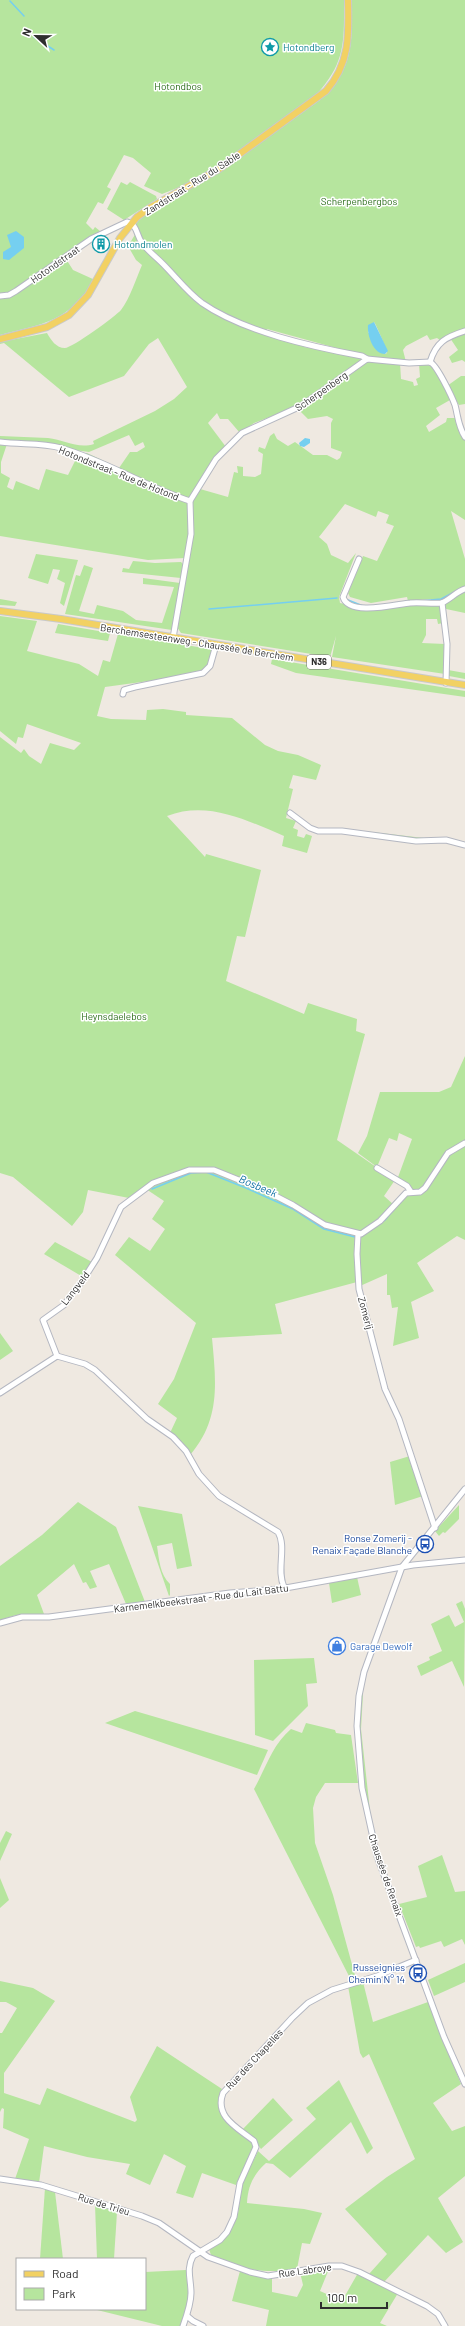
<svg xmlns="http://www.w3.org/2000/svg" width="465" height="2326" font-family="Barlow,sans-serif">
  <rect width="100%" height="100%" fill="#efe9e1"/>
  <!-- green -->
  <g fill="#b6e59e" fill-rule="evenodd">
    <path d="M0,0H344C344,41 346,62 317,94L223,162L180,187L162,194L144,186L151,173L133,158L124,155L107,187L111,189L103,204L98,202L86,223L93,230L95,227L100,231L9,293L0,294Z"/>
    <path d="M352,0H465V362L462,360L452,363L449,357L458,350L450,338L444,343L437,338L430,340L427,335L406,346L403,350L406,362L362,355L267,329L266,333L304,345V347L362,357L363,359L296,407L254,423L240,433L228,419H220L217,413L208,423L226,447L190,496L185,501C196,512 188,544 185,558L148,560L0,536V443L7,444L1,462V473L10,478L7,487L13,490L16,481L39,490L46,469L68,475L78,455L87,453L119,468L130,452H137L145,447L143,442L135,446L129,435L89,452L10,441L0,439V436C16,437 32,437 48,438C64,440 78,449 94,444L93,441L155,411L174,399L187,387L158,338L149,344L124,376L69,397L4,343L0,344V342L47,333C51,340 56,348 65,348C72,348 116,316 121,310C130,298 136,279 142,265L136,260L128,246L136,233L133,225L153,209L222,170L320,100C354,69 352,43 352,0ZM374,322C376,324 387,350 387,353L385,354L368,332Z"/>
    <polygon points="121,182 127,185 130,182 156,196 157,199 124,220 107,209"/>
    <path d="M66,259L73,270L95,280C67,322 46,323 0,335V299L10,296Z"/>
    <path d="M366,359L400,363L401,379L413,382L414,386L418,385L416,379L420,377L419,364L434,366L450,400L436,408L440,415L426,426L429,432L446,422L447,418H456L465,439V520L451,511L465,559V613L446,609L443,623L438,624L437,619H426V635L422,643L445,644V674L332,657L336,636L330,657L181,633L177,627L193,533L192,501L200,489L228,497L234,472L238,473L237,466L243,467V476L255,477L261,474L263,454L258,451L259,447L265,449L270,436L274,433L277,439L288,446L295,442L313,455H327L337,460L340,458L342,452L331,448V423L333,419L327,416L308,419L299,410ZM345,504L376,517L378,511L389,515L386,523L394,526L377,561L363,556L348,593L350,597L371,603L407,597L408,601L431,599L432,603L367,609L340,603L339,597L356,553L348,563L331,555L327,544L319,537Z"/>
    <polygon points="461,376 465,376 465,404 459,405 447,386"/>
    <polygon points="36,554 78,560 64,606 60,603 65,583 57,579 60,570 53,569 48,584 28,578"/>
    <polygon points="133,561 155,563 181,562 184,565 181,578 122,572 123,568 129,569"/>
    <polygon points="84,565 93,568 79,611 94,614 97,605 123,611 136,620 162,623 174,587 143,584 143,578 180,583 172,630 65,614 76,575 80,576"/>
    <polygon points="0,599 17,602 15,606 0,605"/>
    <path d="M0,616L37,621L27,651L79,664L98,676L103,660L110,662L118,634L210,649L212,650L210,662L205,669L178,677L105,687L97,716L111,719L146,720L147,710L163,709L186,712V715L232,718L265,745L278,751L298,755L321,765L316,780L293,775L289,788L293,789L286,818L296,821L293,828L298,830L297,836L304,838L306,834L312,836L307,853L282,846L284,836C248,821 208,800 167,816L205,857L206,854L261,870L245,937L237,936L226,981L304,1014L308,1003L357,1019L356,1031L365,1034L337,1140L395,1180L384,1196L394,1205L387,1213L362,1231C342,1234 317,1218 301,1208C284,1198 214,1166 197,1167C180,1167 142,1187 129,1198L88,1190L83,1212L72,1226L13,1177L0,1173V737L21,753L24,749L29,756L41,764L50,743L74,750L81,743L27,724L23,738L18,737L16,744L0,731Z"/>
    <polygon points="58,624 110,633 108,641 55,633"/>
    <polygon points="272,659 465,691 465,697 296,673 271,664"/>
    <polygon points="448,670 465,673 465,679 449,676"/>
    <polygon points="363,831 424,838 447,837 465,843 363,834"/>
    <polygon points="465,1056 465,1142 458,1145 422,1189 413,1191 397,1180 412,1139 399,1133 397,1141 389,1138 377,1167 358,1153 367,1136 380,1092 439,1092 451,1087"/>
    <polygon points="465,1144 465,1240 457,1236 417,1263 434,1291 411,1302 419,1338 393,1346 398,1307 392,1308 390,1295 387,1295 387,1274 360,1286 358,1258 360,1238 404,1196 418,1193 446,1157"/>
    <path d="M214,1170L225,1177L290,1205L324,1227L355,1235L357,1236L354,1252L357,1282L275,1304L282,1334L212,1338C216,1382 221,1419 190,1455L170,1433L177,1418L158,1404L174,1379L196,1323L115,1255L129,1237L150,1251L165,1229L152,1219L164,1201L146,1189L192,1171Z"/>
    <polygon points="55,1242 92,1262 83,1277 44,1254"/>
    <polygon points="0,1333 13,1351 0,1360"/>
    <polygon points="410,1456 423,1496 395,1505 390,1462"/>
    <polygon points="78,1502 116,1527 145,1602 126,1604 109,1564 90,1571 97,1587 90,1589 86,1582 83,1583 74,1564 37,1595 44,1614 16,1615 0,1620 0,1566 42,1535"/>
    <polygon points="459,1505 459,1519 445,1533 443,1532 439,1536 435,1531"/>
    <path d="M138,1506L182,1514L192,1566L177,1569L172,1543L157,1546C159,1559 160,1575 170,1584V1595L169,1596Z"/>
    <polygon points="357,1577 361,1595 332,1603 329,1583"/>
    <polygon points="462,1601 465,1609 464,1687 452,1661 421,1676 417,1666 430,1660 429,1657 442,1651 431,1624 449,1615 455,1627 464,1622 456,1604"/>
    <polygon points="314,1658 317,1683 306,1684 308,1706 273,1741 255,1735 254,1660"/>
    <path d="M361,1693L363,1694L361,1729L371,1820C362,1775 358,1740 361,1693Z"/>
    <polygon points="135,1711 268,1750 257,1775 105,1723"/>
    <path d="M306,1723L335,1730L336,1733L351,1735L358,1783H325L316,1797L313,1808L315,1843L333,1895L356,1979L351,1980L254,1789C266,1768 272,1745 291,1729L302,1733Z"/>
    <polygon points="6,1831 12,1834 0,1861 0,1843"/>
    <polygon points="442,1855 455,1892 465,1891 465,1945 462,1939 444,1947 441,1941 420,1948 419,1946 416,1947 399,1904 427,1897 418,1866"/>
    <polygon points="0,1878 9,1900 0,1908"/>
    <polygon points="465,1963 465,1982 434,1996 428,1980"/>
    <path d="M0,1981L33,1988L55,2001L4,2073V2093L40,2105L47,2088L135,2122L137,2120L130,2097L157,2046L222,2089C208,2115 236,2129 254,2144V2150L236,2185L202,2173L193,2198L176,2193L186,2166L164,2154L150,2185L126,2174L130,2164L87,2157L44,2146L39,2183L15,2179L29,2139L3,2128L4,2109L2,2108L0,2112V2033H2L17,2008L6,2002H0Z"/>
    <polygon points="363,1982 373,2022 428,2002 461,2084 433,2103 452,2131 465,2126 465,2176 438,2198 463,2242 446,2253 428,2235 384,2282 369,2274 387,2254 345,2209 387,2177 415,2159 369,2054 363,2058 360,2053 348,1986"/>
    <path d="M339,2080L373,2148L367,2154L351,2122L290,2178L273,2164L266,2163C253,2175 248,2186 247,2203L304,2209L322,2213L310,2244L302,2243L297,2269C265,2274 240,2270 211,2255L209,2249L232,2225L238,2213L242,2184L258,2151L269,2161L316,2119L306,2108Z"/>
    <polygon points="273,2098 293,2120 261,2149 253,2138 242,2130"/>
    <polygon points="45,2188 55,2192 63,2259 40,2259"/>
    <polygon points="95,2205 117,2212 114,2259 97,2259"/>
    <polygon points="329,2269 320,2291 342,2301 358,2273 398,2293 380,2323 387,2326 266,2326 269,2310 232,2301 240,2271 272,2277 272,2292 297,2297 303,2285 300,2272"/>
    <polygon points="186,2270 189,2301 181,2326 162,2326 93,2309 145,2309 145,2272"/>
  </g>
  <!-- water -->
  <g fill="#75cff0">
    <polygon points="16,231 24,237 24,248 9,260 3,259 3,252 11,247 7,235"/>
    <path d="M374,322L388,351L385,354C373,354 367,335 368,325Z"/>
    <polygon points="305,438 310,439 310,443 304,447 300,446 299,443"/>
  </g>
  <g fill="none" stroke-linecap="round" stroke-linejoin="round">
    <!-- stream -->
    <g stroke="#75cff0" stroke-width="1.5">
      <polyline points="10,1 24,16"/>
      <polyline points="34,37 54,50"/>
      <polyline points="348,600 363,606"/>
      <polyline points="420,601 441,599 462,588"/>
      <polyline points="209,609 337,598"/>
      <polyline points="152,1189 191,1173 206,1172 246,1188 293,1209 324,1229 355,1237"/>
      <polyline points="368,1232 385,1220 395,1208"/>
    </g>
    <!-- minor casing -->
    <g stroke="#b4b7c1" stroke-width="7">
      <g id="minor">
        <path d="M0,296L9,295L16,291L91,239L127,222C138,225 136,235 142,243C148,251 156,257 163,264C176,277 187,292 202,303C244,332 313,347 362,356L367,359"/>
        <path d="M430,362C437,365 452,397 455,405C458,416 458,426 465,437"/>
        <path d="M430,362C436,342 446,337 465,331"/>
        <path d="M0,442C21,445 41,442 61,448C106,461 146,487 190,501"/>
        <path d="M359,559L343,597C349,617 397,604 410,603C420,602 432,604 441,603C447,602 457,591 465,589"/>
        <polyline points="442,603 447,644 446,683"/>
        <polyline points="173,638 191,534 190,501 216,459 242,433 301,406 367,359 409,363 430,362"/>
        <polyline points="123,694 124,690 135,687 203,673 210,666 216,645"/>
        <polyline points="290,813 310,828 318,831 342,831 416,841 446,840 465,845"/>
        <polyline points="377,1168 407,1186 411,1192"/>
        <polyline points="358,1234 357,1254 359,1289 385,1389 399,1419 435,1528"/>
        <polyline points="0,1393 57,1356"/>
        <polyline points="465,1489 402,1567 364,1672 359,1696 357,1726 362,1788 377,1856 444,2037 465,2084"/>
        <path d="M284,1587C276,1570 287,1547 278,1532L219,1496L199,1474L186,1451L173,1437L147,1419L95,1370L85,1364L57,1356L43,1320L64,1305L83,1280L97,1258L121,1207L153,1183L189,1170H214L266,1191L293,1205L325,1225L361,1234L380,1221L406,1193L420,1192L425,1188L448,1153L465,1143"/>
        <polyline points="0,1623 22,1617 49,1617 230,1593 280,1589 413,1565 465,1560"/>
        <polyline points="0,2179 41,2185 142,2216 159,2223 208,2257 250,2272 268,2276 329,2266 342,2266 359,2272 427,2306 438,2314 445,2326"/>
        <polyline points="187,2316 193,2321 203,2326"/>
        <path d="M183,2326C187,2315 191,2304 191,2293C191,2279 186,2269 193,2256L220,2240L227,2232L234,2217L240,2183L256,2147L254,2141C238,2128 214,2117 223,2093L292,2018L308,2003L332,1990L377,1976L416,1960"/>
      </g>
    </g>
    <!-- major casing -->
    <g stroke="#c9c9c9" stroke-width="8">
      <g id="major">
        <path d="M0,339L47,327L69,315L88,295L120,238L137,217L151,207L219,169L326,91C350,64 349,34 348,0"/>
        <polyline points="0,611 61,619 465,685"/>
      </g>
    </g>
    <!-- minor -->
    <use href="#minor" stroke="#fff" stroke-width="5"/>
    <!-- major -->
    <use href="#major" stroke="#f2d163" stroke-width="6"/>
  </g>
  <!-- icons -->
  <defs>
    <g id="sight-ring" transform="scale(0.9)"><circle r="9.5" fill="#fff" stroke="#0f9aa8" stroke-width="1.5"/><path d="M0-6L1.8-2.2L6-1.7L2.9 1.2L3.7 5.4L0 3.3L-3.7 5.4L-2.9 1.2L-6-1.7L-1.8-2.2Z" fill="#0f9aa8"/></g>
    <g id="building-ring" transform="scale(0.9)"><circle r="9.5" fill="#fff" stroke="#0f9aa8" stroke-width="1.5"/><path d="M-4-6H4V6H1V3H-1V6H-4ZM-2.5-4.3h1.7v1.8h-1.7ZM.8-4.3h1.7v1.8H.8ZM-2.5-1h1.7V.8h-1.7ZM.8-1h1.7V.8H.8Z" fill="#0f9aa8"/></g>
    <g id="bus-ring" transform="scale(0.9)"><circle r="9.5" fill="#fff" stroke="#1a4fb4" stroke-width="1.5"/><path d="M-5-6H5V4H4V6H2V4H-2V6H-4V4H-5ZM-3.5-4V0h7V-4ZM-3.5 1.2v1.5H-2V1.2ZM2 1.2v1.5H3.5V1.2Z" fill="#1a4fb4"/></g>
    <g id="shop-ring" transform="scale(0.9)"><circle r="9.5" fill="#fff" stroke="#3f7fe0" stroke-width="1.5"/><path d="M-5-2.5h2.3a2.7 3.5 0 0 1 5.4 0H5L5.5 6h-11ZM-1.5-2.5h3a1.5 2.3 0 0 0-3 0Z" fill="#3f7fe0"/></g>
  </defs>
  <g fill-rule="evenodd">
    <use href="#sight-ring" x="270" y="47"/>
    <use href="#building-ring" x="101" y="244"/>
    <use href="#bus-ring" x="425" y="1544"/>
    <use href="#shop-ring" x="337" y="1646"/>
    <use href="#bus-ring" x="418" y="1973"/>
  </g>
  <g text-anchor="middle" stroke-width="3" stroke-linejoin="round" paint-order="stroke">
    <!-- shield labels -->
    <rect fill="#fff" stroke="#6d6d6d" stroke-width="1" x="307" y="655" width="24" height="14" rx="3"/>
    <g font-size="9" font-weight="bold" fill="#2e2e2e">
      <text x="319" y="665">N36</text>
    </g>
    <!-- culture labels -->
    <g font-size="10" fill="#0d838f" stroke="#fff" text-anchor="start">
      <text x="283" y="51">Hotondberg</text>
      <text x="114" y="248">Hotondmolen</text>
    </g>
    <!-- park labels -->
    <g font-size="10" fill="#2c6e1b" stroke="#fff">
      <text x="178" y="90">Hotondbos</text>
      <text x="359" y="205">Scherpenbergbos</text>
      <text x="114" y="1020">Heynsdaelebos</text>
    </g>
    <!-- street labels -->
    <g font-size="10" fill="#2e2e2e" stroke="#fff">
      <text transform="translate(192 183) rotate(-32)" y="4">Zandstraat - Rue du Sable</text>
      <text transform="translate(55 264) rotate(-35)" y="4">Hotondstraat</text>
      <text transform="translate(321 391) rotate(-35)" y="4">Scherpenberg</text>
      <text transform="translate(119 473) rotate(22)" y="4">Hotondstraat - Rue de Hotond</text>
      <text transform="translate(197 642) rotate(9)" y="4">Berchemsesteenweg - Chaussée de Berchem</text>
      <text transform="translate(75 1288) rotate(-52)" y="4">Langveld</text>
      <text transform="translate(366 1313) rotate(75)" y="4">Zomerij</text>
      <text transform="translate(201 1598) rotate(-7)" y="4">Karnemelkbeekstraat - Rue du Lait Battu</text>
      <text transform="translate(386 1875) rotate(71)" y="4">Chaussée de Renaix</text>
      <text transform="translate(254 2059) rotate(-47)" y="4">Rue des Chapelles</text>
      <text transform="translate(104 2204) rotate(17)" y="4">Rue de Trieu</text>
      <text transform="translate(305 2270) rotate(-8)" y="4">Rue Labroye</text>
    </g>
    <!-- transit labels -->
    <g font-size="10" fill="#164399" stroke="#fff" text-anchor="end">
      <text x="412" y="1542">Ronse Zomerij -<tspan x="412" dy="12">Renaix Façade Blanche</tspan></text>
      <text x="405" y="1971">Russeignies<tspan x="405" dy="12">Chemin N° 14</tspan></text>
    </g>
    <!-- shop labels -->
    <g font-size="10" fill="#366cbe" stroke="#fff" text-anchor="start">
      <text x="350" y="1650">Garage Dewolf</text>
    </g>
    <!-- water labels -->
    <g font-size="11" font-style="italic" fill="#0d6fa3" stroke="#fff">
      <text transform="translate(258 1186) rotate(23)" y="4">Bosbeek</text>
    </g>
  </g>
  <!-- legend -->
  <rect x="16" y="2258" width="130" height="52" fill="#ffffff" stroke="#ababab"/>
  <rect x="24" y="2271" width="20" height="6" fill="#f2d163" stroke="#ababab"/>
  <text x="52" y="2278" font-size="12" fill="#2e2e2e">Road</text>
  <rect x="24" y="2288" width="20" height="12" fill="#b6e59e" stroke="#ababab"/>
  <text x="52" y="2298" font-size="12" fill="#2e2e2e">Park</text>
  <!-- north arrow -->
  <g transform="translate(36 36) rotate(292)" stroke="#ffffff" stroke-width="3" paint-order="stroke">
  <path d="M0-3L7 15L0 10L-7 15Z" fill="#2e2e2e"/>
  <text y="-6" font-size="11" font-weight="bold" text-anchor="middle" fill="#2e2e2e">N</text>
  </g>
  <!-- scale -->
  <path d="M321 2302v6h66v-6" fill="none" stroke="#2e2e2e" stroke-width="2"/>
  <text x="327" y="2302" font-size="12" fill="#2e2e2e" stroke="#ffffff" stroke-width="3" paint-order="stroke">100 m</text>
</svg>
